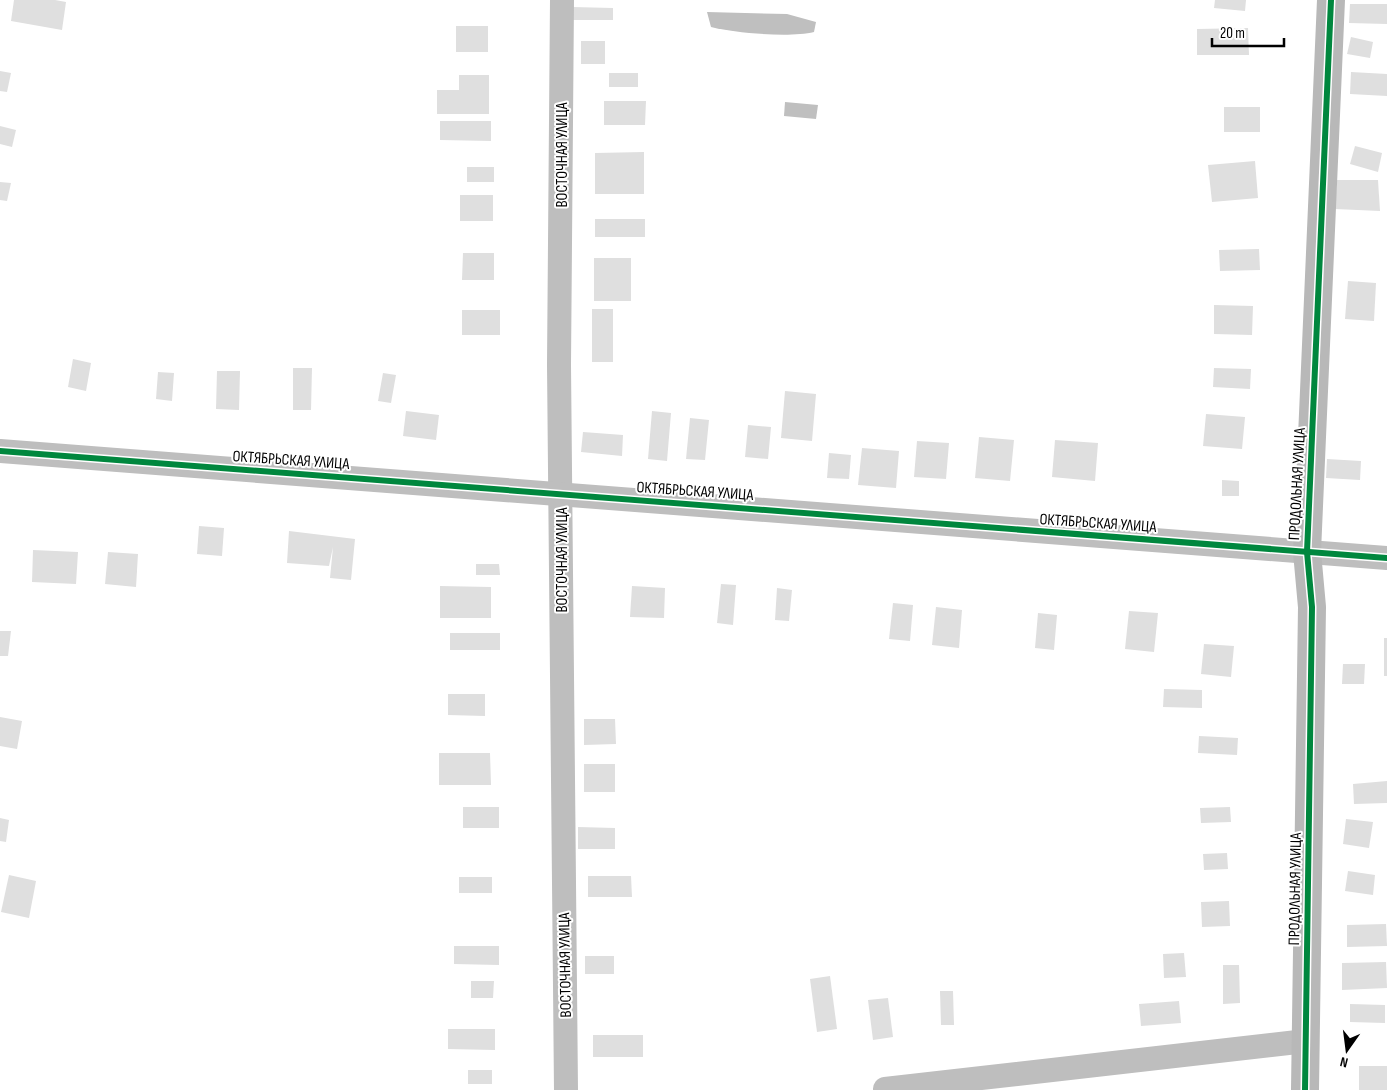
<svg xmlns="http://www.w3.org/2000/svg" width="1387" height="1090" font-family="'Sofia Sans Condensed',sans-serif">
  <rect width="100%" height="100%" fill="#fff"/>
  <!-- water -->
  <g fill="#bfbfbf">
    <path d="M707,12L787,14L816,22L814,32C789,38 736,33 711,27Z"/>
    <polygon points="785,102 818,105 816,119 784,116"/>
  </g>
  <!-- building -->
  <g fill="#dfdfdf">
    <polygon points="14,0 55,0 66,2 62,30 11,21"/>
    <polygon points="1215,0 1246,0 1245,11 1214,8"/>
    <polygon points="1350,4 1387,4 1387,24 1349,23"/>
    <polygon points="572,7 613,8 613,20 572,20"/>
    <rect x="456" y="26" width="32" height="26"/>
    <polygon points="1248,28 1249,55 1197,55 1197,29"/>
    <polygon points="1351,37 1373,42 1370,58 1347,54"/>
    <rect x="581" y="41" width="24" height="23"/>
    <polygon points="0,71 11,73 7,92 0,91"/>
    <polygon points="1351,72 1387,74 1387,96 1350,94"/>
    <rect x="609" y="73" width="29" height="14"/>
    <polygon points="459,75 489,75 489,114 437,114 437,90 459,90"/>
    <polygon points="604,101 646,101 645,125 604,125"/>
    <rect x="1224" y="107" width="36" height="25"/>
    <polygon points="440,121 491,121 491,141 440,140"/>
    <polygon points="0,126 16,130 12,147 0,144"/>
    <polygon points="1355,146 1382,153 1378,172 1350,164"/>
    <polygon points="644,152 644,194 595,194 595,153"/>
    <polygon points="1255,161 1258,198 1212,202 1208,165"/>
    <rect x="467" y="167" width="27" height="15"/>
    <polygon points="1337,180 1378,180 1380,211 1335,209"/>
    <polygon points="0,182 11,183 7,201 0,200"/>
    <rect x="460" y="195" width="33" height="26"/>
    <rect x="595" y="219" width="50" height="18"/>
    <polygon points="1259,249 1260,270 1220,271 1219,250"/>
    <polygon points="463,253 494,253 494,280 462,280"/>
    <rect x="594" y="258" width="37" height="43"/>
    <polygon points="1348,281 1376,283 1374,321 1345,319"/>
    <polygon points="1214,305 1253,306 1252,335 1214,334"/>
    <rect x="592" y="309" width="21" height="53"/>
    <rect x="462" y="310" width="38" height="25"/>
    <polygon points="73,359 91,363 86,391 68,387"/>
    <polygon points="293,368 312,368 311,410 293,410"/>
    <polygon points="1214,368 1251,369 1250,389 1213,387"/>
    <polygon points="217,371 240,371 239,410 216,409"/>
    <polygon points="158,372 174,373 172,401 156,399"/>
    <polygon points="383,373 396,375 391,403 378,401"/>
    <polygon points="785,391 816,394 812,441 781,438"/>
    <polygon points="406,411 439,415 436,440 403,436"/>
    <polygon points="652,411 671,413 667,461 648,459"/>
    <polygon points="1206,414 1245,417 1242,449 1203,446"/>
    <polygon points="690,418 709,420 705,460 686,459"/>
    <polygon points="748,425 771,427 768,459 745,457"/>
    <polygon points="583,432 623,435 622,456 581,452"/>
    <polygon points="979,437 1014,440 1010,481 975,478"/>
    <polygon points="1055,440 1098,443 1095,481 1052,477"/>
    <polygon points="917,441 949,443 946,479 914,477"/>
    <polygon points="862,448 899,451 896,488 858,485"/>
    <polygon points="829,453 851,455 849,479 827,478"/>
    <polygon points="1327,459 1361,461 1360,480 1326,478"/>
    <polygon points="1222,480 1239,481 1239,496 1222,496"/>
    <polygon points="199,526 224,528 222,556 197,554"/>
    <polygon points="289,531 355,539 351,580 330,578 333,547 329,566 287,563"/>
    <polygon points="33,550 78,552 76,584 32,582"/>
    <polygon points="108,552 138,554 136,587 105,584"/>
    <polygon points="476,564 499,564 500,575 476,575"/>
    <polygon points="721,584 736,585 733,625 717,623"/>
    <polygon points="440,586 491,587 491,618 440,618"/>
    <polygon points="632,586 665,588 664,618 630,617"/>
    <polygon points="777,588 792,590 789,621 775,620"/>
    <polygon points="893,603 913,605 910,641 889,639"/>
    <polygon points="936,607 962,610 959,648 932,645"/>
    <polygon points="1129,611 1158,613 1154,652 1125,649"/>
    <polygon points="1038,613 1057,615 1054,650 1035,648"/>
    <polygon points="0,631 11,631 8,656 0,656"/>
    <rect x="450" y="633" width="50" height="17"/>
    <rect x="1384" y="638" width="3" height="38"/>
    <polygon points="1204,644 1234,646 1231,677 1201,674"/>
    <polygon points="1343,664 1365,664 1364,684 1342,684"/>
    <polygon points="1164,689 1202,690 1202,708 1163,707"/>
    <polygon points="448,694 485,694 485,716 448,715"/>
    <polygon points="0,717 22,721 17,749 0,746"/>
    <polygon points="584,719 615,719 616,744 584,745"/>
    <polygon points="1199,736 1238,738 1237,755 1198,753"/>
    <polygon points="439,753 490,753 491,785 439,785"/>
    <rect x="584" y="764" width="31" height="28"/>
    <polygon points="1387,781 1387,803 1354,804 1353,784"/>
    <rect x="463" y="807" width="36" height="21"/>
    <polygon points="1230,807 1231,822 1201,823 1200,808"/>
    <polygon points="0,818 9,820 6,842 0,841"/>
    <polygon points="1346,819 1373,822 1369,848 1343,844"/>
    <polygon points="578,827 615,828 615,849 578,849"/>
    <polygon points="1227,853 1228,869 1204,870 1203,854"/>
    <polygon points="1348,871 1375,875 1373,895 1345,891"/>
    <polygon points="9,875 36,881 29,918 1,912"/>
    <polygon points="588,876 631,876 632,897 588,897"/>
    <rect x="459" y="877" width="33" height="16"/>
    <polygon points="1229,901 1230,926 1202,927 1201,902"/>
    <polygon points="1386,924 1387,946 1347,947 1347,925"/>
    <polygon points="454,946 499,946 499,965 454,964"/>
    <polygon points="1184,953 1186,977 1164,978 1163,954"/>
    <rect x="585" y="956" width="29" height="18"/>
    <polygon points="1386,962 1387,988 1342,990 1342,963"/>
    <polygon points="1223,965 1239,965 1240,1003 1223,1004"/>
    <polygon points="830,976 837,1029 817,1032 810,979"/>
    <polygon points="471,981 494,981 493,998 471,998"/>
    <polygon points="940,991 953,991 954,1025 941,1025"/>
    <polygon points="888,998 893,1037 873,1040 868,1000"/>
    <polygon points="1179,1001 1181,1023 1141,1026 1139,1004"/>
    <polygon points="1350,1004 1385,1005 1385,1023 1350,1022"/>
    <polygon points="448,1029 495,1029 495,1050 448,1049"/>
    <rect x="593" y="1035" width="50" height="22"/>
    <rect x="1359" y="1066" width="28" height="24"/>
    <rect x="468" y="1070" width="24" height="14"/>
  </g>
  <g fill="none" stroke-linecap="round" stroke-linejoin="round">
    <!-- street -->
    <g stroke="#bebebe" stroke-width="24">
      <polyline points="562,0 559,365 566,1090"/>
      <polyline points="0,451 1387,558"/>
      <polyline points="885,1089 1306,1041"/>
    </g>
    <!-- secondary -->
    <polyline stroke="#b8b8b8" stroke-width="28" points="1305,1090 1312,607 1307,552 1331,0"/>
    <!-- cycleway casing -->
    <g stroke="#fff" stroke-width="9">
      <g id="cycleway">
        <polyline points="0,451 1387,558"/>
        <polyline points="1305,1090 1312,607 1307,552 1331,0"/>
      </g>
    </g>
    <!-- cycleway -->
    <use href="#cycleway" stroke="#00873e" stroke-width="6"/>
  </g>
  <g text-anchor="middle" stroke-width="4" stroke-linejoin="round" paint-order="stroke">
    <!-- street labels -->
    <g font-size="16" fill="#000" stroke="#fff">
      <text transform="translate(561 155) rotate(-90)" y="6">ВОСТОЧНАЯ УЛИЦА</text>
      <text transform="translate(291 459) rotate(4)" y="6">ОКТЯБРЬСКАЯ УЛИЦА</text>
      <text transform="translate(1296 484) rotate(-87)" y="6">ПРОДОЛЬНАЯ УЛИЦА</text>
      <text transform="translate(695 490) rotate(4)" y="6">ОКТЯБРЬСКАЯ УЛИЦА</text>
      <text transform="translate(1098 522) rotate(4)" y="6">ОКТЯБРЬСКАЯ УЛИЦА</text>
      <text transform="translate(561 560) rotate(-90)" y="6">ВОСТОЧНАЯ УЛИЦА</text>
      <text transform="translate(1294 889) rotate(-89)" y="6">ПРОДОЛЬНАЯ УЛИЦА</text>
      <text transform="translate(564 965) rotate(-91)" y="6">ВОСТОЧНАЯ УЛИЦА</text>
    </g>
  </g>
  <!-- north arrow -->
  <g transform="translate(1347 1050) rotate(194)" stroke="#ffffff" stroke-width="4" paint-order="stroke">
  <path d="M0-4L9 19L0 12L-9 19Z" fill="#000000"/>
  <text y="-8" font-size="14" font-weight="bold" text-anchor="middle" fill="#000000">N</text>
  </g>
  <!-- scale -->
  <path d="M1212 38v8h72v-8" fill="none" stroke="#000000" stroke-width="2.5"/>
  <text x="1220" y="38" font-size="15" fill="#000000" stroke="#ffffff" stroke-width="4" paint-order="stroke">20 m</text>
</svg>
